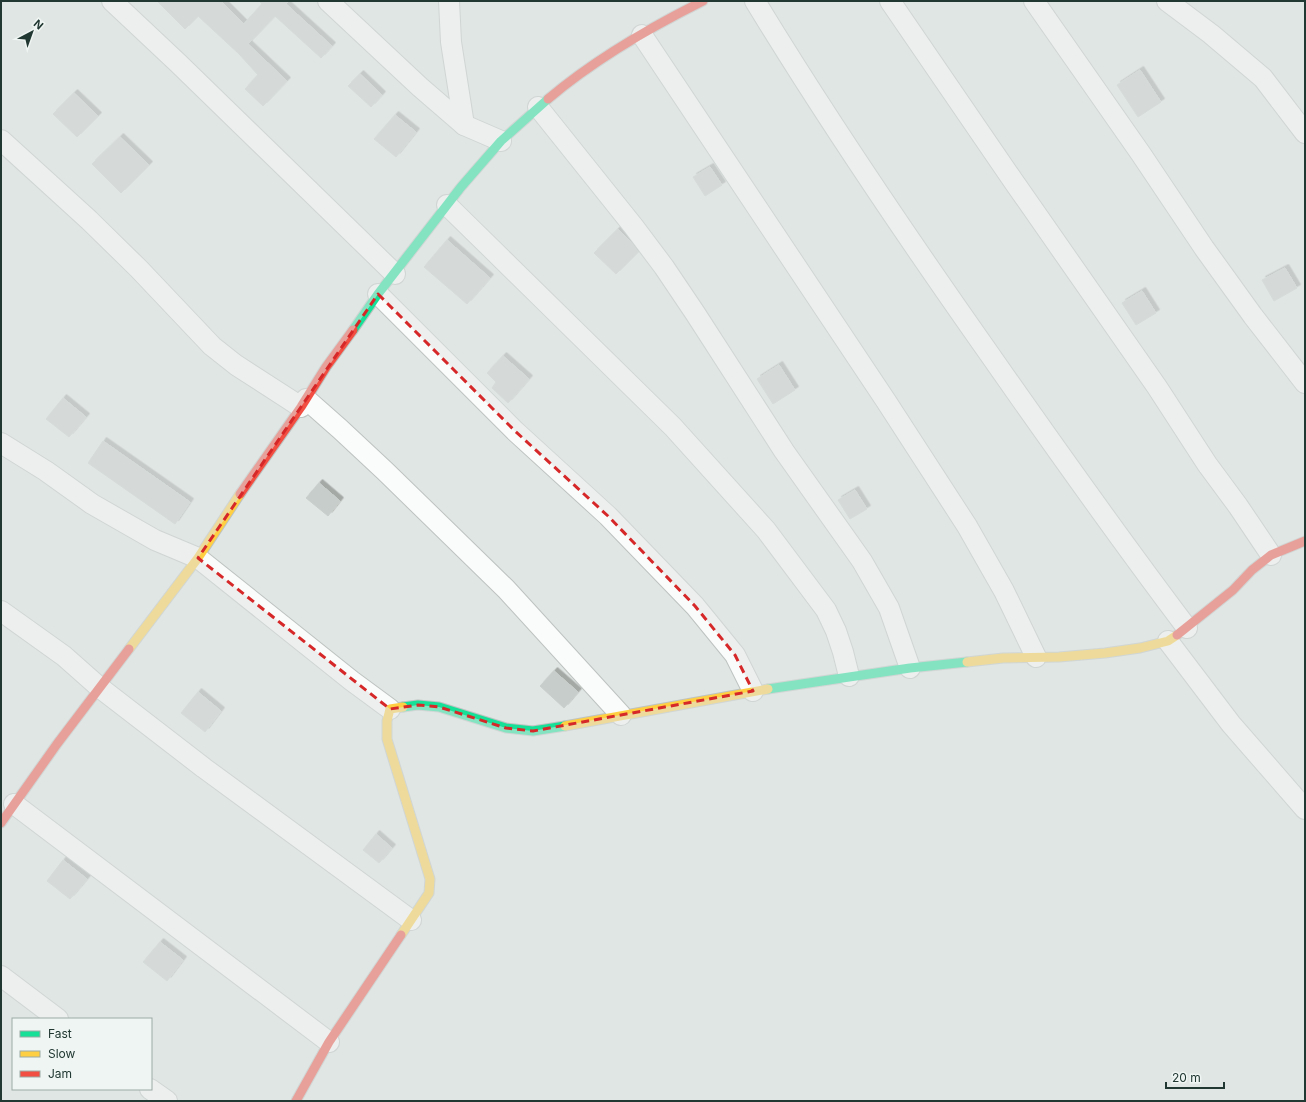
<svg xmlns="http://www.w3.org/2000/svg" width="1306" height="1102" font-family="Inter,sans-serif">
  <defs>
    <filter id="shadow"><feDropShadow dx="3.5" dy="-3.5" stdDeviation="0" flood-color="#0004"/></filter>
  </defs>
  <rect width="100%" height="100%" fill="#e0e6e3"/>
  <!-- building -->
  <g fill="#c7cdcb" stroke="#c9cfcc" filter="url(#shadow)">
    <polygon points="157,1 221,1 244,24 262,4 259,1 289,1 286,4 332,46 321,58 275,16 248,44 287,81 263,106 245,89 258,75 239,54 198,16 185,29"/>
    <polygon points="1140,70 1161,102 1138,117 1117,85"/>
    <polygon points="360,74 382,95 371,107 348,86"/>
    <polygon points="74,93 98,116 77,137 53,114"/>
    <polygon points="395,115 416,132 396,157 374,139"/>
    <polygon points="120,137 149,165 121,193 92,164"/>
    <polygon points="710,167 722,185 705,196 693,177"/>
    <polygon points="618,229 631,242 638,252 616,274 594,253"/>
    <polygon points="447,240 490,278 467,304 424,267"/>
    <polygon points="1285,268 1297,288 1274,301 1262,280"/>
    <polygon points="1142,291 1156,313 1136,325 1122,303"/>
    <polygon points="503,356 529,379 508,403 492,388 496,382 487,373"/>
    <polygon points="779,365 795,390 773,404 757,379"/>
    <polygon points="63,398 86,417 69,437 46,419"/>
    <polygon points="103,441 190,502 175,524 88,463"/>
    <polygon points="319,483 340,501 328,516 306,498"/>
    <polygon points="855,490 867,509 850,519 838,500"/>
    <polygon points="554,671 578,692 564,708 540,686"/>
    <polygon points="198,692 221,711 205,732 181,713"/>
    <polygon points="376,834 392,848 379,863 363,850"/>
    <polygon points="63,860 87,879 70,899 47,881"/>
    <polygon points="160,942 183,960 167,981 143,962"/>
  </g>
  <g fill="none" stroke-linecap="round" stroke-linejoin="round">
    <!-- street casing -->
    <g stroke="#bdc3c0" stroke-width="22">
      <g id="street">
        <polyline points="112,1 178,63 395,274"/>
        <polyline points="328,1 420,87 464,125 501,141"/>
        <polyline points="449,1 451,42 464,125"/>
        <path d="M755,1C828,121 907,237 988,352C1053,445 1119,538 1187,628"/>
        <polyline points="890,1 1014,182 1157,387 1207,464 1238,506 1271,555"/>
        <polyline points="1034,1 1141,154 1204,248 1253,316 1305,383"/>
        <polyline points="1167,1 1211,34 1263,78 1305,133"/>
        <polyline points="642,35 886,401 967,526 1004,591 1036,657"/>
        <polyline points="538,107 634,227 664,267 695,313 784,451 862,561 889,608 910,668"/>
        <polyline points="1,140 89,220 139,269 212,346 236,365 301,407"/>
        <polyline points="447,205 673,427 766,530 826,610 836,631 843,652 849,676"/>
        <polyline points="378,294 515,431 608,516 695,606 735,655 753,691"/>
        <polyline points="306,399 340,429 385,471 506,589 621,715"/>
        <polyline points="1,443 46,471 92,504 155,540 198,558 352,681 390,709"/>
        <polyline points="1,611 64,656 99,687 204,768 411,920"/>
        <polyline points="1168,641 1231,724 1305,809"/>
        <polyline points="14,804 329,1042"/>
        <polyline points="1,976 58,1019"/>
        <polyline points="150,1089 167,1101"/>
      </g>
    </g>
    <!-- fast casing -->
    <g stroke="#bdc3c1" stroke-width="11">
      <g id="fast">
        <polyline points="353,330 378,294 461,187 501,141 548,99"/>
        <polyline points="768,689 910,668 967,662"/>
        <polyline points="403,707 418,705 439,707 506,728 533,731 565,726"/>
      </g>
    </g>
    <!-- slow casing -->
    <g stroke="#bdc3c1" stroke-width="11">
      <g id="slow">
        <polyline points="129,649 198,558 240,494"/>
        <polyline points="967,662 1003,658 1059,657 1105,653 1140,648 1168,641 1177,635"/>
        <polyline points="565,726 768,689"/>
        <polyline points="401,935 429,893 430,879 387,739 387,721 390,709 403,707"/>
      </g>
    </g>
    <!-- jam casing -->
    <g stroke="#bdc3c1" stroke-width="11">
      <g id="jam">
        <path d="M548,99C594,60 649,28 703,1"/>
        <polyline points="240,494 301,407 326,367 353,330"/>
        <polyline points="1177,635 1233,590 1252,570 1271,555 1305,541"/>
        <polyline points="1,823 57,744 129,649"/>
        <polyline points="296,1101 329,1042 401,935"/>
      </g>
    </g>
    <!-- street -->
    <use href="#street" stroke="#fafbfb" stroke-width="20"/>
    <!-- fast -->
    <use href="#fast" stroke="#16e098" stroke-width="9"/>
    <!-- slow -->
    <use href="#slow" stroke="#ffcf43" stroke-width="9"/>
    <!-- jam -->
    <use href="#jam" stroke="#f24e42" stroke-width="9"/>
  </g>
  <!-- marked area -->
  <path d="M0 0H1306V1102H0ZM378,294L515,431L608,516L695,606L735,655L753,691L533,731L506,728L439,707L418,705L390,709L198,558Z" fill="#e0e6e3" fill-opacity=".55" fill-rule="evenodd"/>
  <path fill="none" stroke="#d62828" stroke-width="3" stroke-dasharray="8 5" stroke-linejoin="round" d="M378,294L515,431L608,516L695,606L735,655L753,691L533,731L506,728L439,707L418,705L390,709L198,558Z"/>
  <!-- border -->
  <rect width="1306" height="1102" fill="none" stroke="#213732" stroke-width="4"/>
  <!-- legend -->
  <rect x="12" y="1018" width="140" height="72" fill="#eef5f2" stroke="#9ca9a5"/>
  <rect x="20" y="1031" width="20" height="6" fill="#16e098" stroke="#9ca9a5"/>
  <text x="48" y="1038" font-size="12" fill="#213732">Fast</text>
  <rect x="20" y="1051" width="20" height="6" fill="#ffcf43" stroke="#9ca9a5"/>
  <text x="48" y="1058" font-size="12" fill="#213732">Slow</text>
  <rect x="20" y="1071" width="20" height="6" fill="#f24e42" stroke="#9ca9a5"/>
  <text x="48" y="1078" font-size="12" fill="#213732">Jam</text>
  <!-- north arrow -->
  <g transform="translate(32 32) rotate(41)" stroke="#eef5f2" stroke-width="3" paint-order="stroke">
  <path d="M0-3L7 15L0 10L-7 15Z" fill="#213732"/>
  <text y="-6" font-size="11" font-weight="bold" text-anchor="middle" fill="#213732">N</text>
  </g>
  <!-- scale -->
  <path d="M1166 1082v6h58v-6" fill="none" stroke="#213732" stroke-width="2"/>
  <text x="1172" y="1082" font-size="12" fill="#213732" stroke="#eef5f2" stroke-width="3" paint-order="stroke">20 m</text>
</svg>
